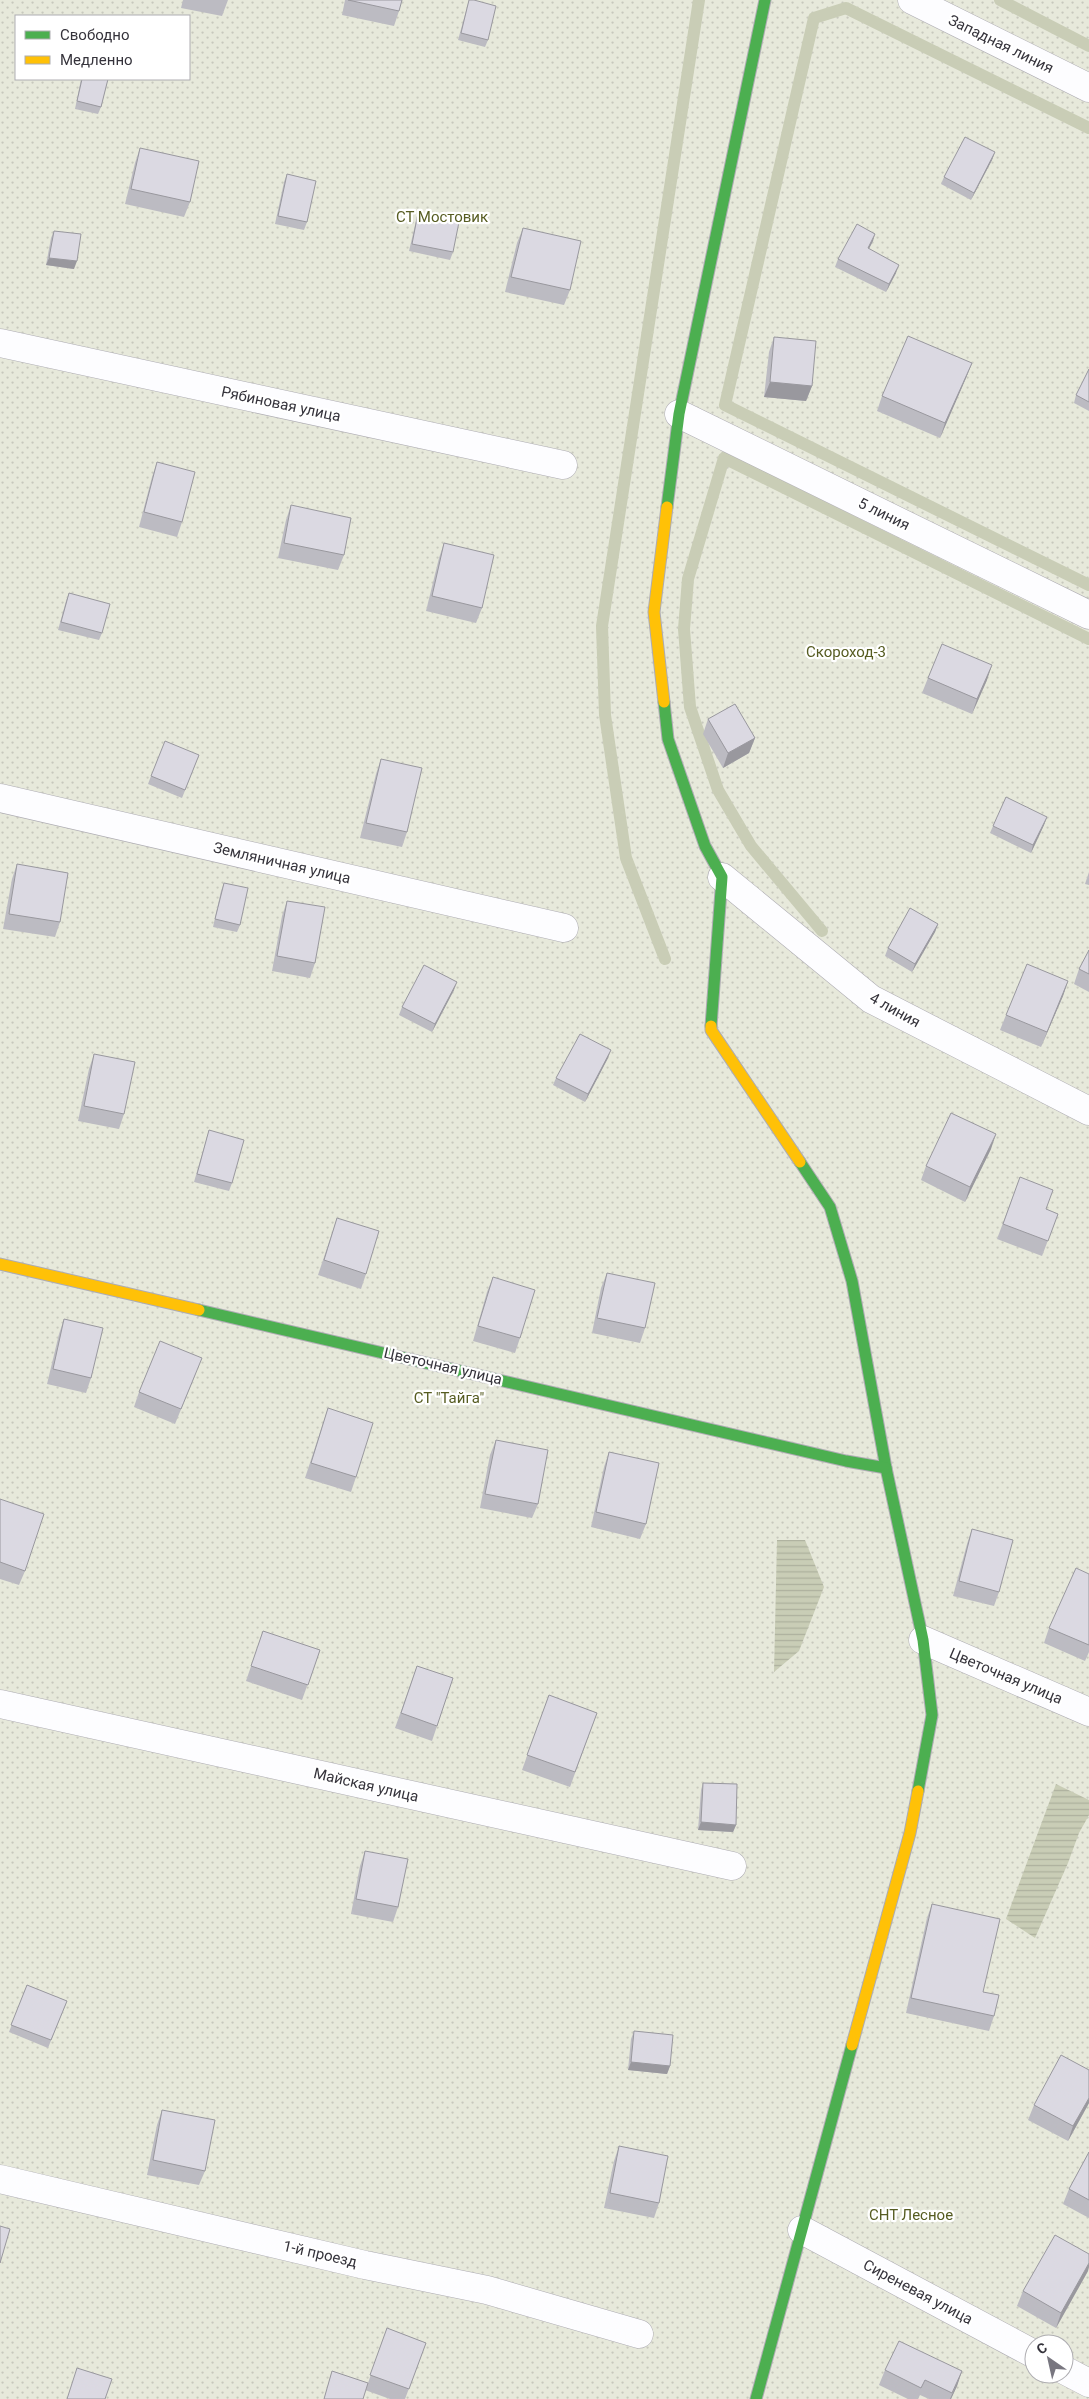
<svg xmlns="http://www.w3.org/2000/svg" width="1089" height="2399" font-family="Roboto,sans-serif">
  <defs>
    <pattern id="garden-dots" width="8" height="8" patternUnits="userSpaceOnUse" patternTransform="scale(1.25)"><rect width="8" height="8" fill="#e7e9db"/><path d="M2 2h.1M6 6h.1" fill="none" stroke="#c7c8bd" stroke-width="1.8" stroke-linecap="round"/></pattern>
    <pattern id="water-rules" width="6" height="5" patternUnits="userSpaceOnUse" patternTransform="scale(1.25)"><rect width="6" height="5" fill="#c9cdb6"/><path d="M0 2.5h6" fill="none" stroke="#adb09d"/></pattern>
  </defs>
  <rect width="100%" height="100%" fill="#f4f2fc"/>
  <!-- garden -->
  <path fill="url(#garden-dots)" fill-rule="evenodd" d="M0,0H1089V2399H0ZM16,16H189V79H16ZM1034,2344H1064V2374H1034Z"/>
  <!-- water -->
  <g fill="url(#water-rules)">
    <polygon points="777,1540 805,1540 824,1587 799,1651 774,1672"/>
    <polygon points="1056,1784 1089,1800 1089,1815 1079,1833 1068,1863 1035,1938 1006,1919"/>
  </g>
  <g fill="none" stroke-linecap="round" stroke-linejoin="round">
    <!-- stream -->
    <g stroke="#c9cdb6" stroke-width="12">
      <polyline points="1000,0 1089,46"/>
      <polyline points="1089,128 846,8 814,18 725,405 1089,585"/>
      <polyline points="822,931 751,846 718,790 690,707 684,629 688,579 724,458 1089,639"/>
      <polyline points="665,959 626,858 605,715 602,626 699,0"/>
    </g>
    <!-- street casing -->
    <g stroke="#aeacb3" stroke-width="29">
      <g id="street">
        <polyline points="912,0 1089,88"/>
        <polyline points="0,343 563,465"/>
        <polyline points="679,414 1089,615"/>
        <polyline points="0,798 564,928"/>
        <polyline points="722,877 871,999 1089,1111"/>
        <polyline points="923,1640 1089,1712"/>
        <polyline points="0,1704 732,1866"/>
        <polyline points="0,2179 365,2265 487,2290 639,2334"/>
        <polyline points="802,2230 1034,2354"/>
        <polyline points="1064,2370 1089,2383"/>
      </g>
    </g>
    <!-- fast casing -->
    <g stroke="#aeacb3" stroke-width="13">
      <g id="fast">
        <polyline points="667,507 679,414 765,0"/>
        <polyline points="664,702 668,739 705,846 722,877 711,1026"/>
        <polyline points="800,1162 830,1207 852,1281 886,1468 923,1640 932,1715 918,1791"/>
        <polyline points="199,1310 846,1461 886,1468"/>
        <polyline points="756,2399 852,2045"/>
      </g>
    </g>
    <!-- slow casing -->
    <g stroke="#aeacb3" stroke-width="13">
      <g id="slow">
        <polyline points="664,702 654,612 667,507"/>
        <polyline points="711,1026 711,1030 800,1162"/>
        <polyline points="0,1264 199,1310"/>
        <polyline points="852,2045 910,1833 918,1791"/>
      </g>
    </g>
    <!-- street -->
    <use href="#street" stroke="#fdfdff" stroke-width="28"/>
    <!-- fast -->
    <use href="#fast" stroke="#4caf50" stroke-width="11"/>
    <!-- slow -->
    <use href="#slow" stroke="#ffc107" stroke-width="11"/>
  </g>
  <!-- wall -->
  <g fill="#bcbbc2">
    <polygon points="183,0 228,0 222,16 181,8"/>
    <polygon points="345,0 402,0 399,11 394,26 342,15"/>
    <polygon points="469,0 488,40 485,47 458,40"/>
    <polygon points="81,79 108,79 101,107 98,114 75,109"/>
    <polygon points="140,148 190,202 184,217 125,204 135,163"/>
    <polygon points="995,152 992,160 971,200 941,184 944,177"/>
    <polygon points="287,174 307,222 304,230 275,224 284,182"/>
    <polygon points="418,213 453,252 450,260 409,251 416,221"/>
    <polygon points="523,228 570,290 564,305 505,292 517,243"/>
    <polygon points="54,231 74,269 46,265 51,238"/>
    <polygon points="873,241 869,249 896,273 886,292 835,267 838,259"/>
    <polygon points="774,337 812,386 806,401 764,397 769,352"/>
    <polygon points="972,363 966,378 940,438 877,411 882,396"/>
    <polygon points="1089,369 1089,411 1074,403 1076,395"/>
    <polygon points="157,462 182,522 177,537 139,527 152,477"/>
    <polygon points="291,505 344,555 338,570 278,558 286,520"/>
    <polygon points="444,543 482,608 476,623 426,611 439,558"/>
    <polygon points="69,593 102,633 99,640 58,630 66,601"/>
    <polygon points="928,678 987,680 972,714 922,693"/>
    <polygon points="708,719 755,738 749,753 723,768 703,734"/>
    <polygon points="199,755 182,798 148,784 151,776"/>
    <polygon points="381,759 407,832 402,847 360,838 376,774"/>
    <polygon points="1047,817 1044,825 1031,853 990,833 993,826"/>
    <polygon points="17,864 60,922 55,937 3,929 12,879"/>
    <polygon points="1089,872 1089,885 1085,884"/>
    <polygon points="224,883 240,925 237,932 213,927 221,891"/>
    <polygon points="287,901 315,963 310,978 272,971 282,916"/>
    <polygon points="938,924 935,932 912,972 885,956 888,948"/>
    <polygon points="1089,950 1089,992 1074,984 1079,969"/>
    <polygon points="1068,981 1063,996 1041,1047 1000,1030 1006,1015"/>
    <polygon points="454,990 432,1032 399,1015 402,1007"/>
    <polygon points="94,1054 124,1114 119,1129 78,1121 89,1069"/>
    <polygon points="608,1058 585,1102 553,1085 556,1078"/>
    <polygon points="209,1130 232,1183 229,1191 194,1182"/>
    <polygon points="991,1149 965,1202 921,1180 926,1166"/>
    <polygon points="1020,1177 1046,1209 1058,1214 1042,1256 997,1239"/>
    <polygon points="337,1218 366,1274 361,1289 318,1275"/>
    <polygon points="607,1273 645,1328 640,1343 592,1333 601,1288"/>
    <polygon points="493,1277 520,1338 515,1353 473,1341 487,1292"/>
    <polygon points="64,1319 91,1378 86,1393 47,1384 59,1334"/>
    <polygon points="196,1373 175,1424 134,1407 139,1392"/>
    <polygon points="328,1408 356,1477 351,1492 305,1478"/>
    <polygon points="496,1440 538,1504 532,1518 480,1508 490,1455"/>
    <polygon points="609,1452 646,1524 640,1539 591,1527 604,1467"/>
    <polygon points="0,1499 25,1571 19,1585 0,1579"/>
    <polygon points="972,1529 999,1592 994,1606 953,1596 967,1544"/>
    <polygon points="1089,1574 1089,1652 1085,1661 1044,1643 1049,1628"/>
    <polygon points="263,1631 320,1650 302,1700 246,1681"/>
    <polygon points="417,1666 453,1678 432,1741 395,1728"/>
    <polygon points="549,1695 597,1713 570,1787 522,1770"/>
    <polygon points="703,1783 736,1825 733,1832 698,1830 701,1790"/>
    <polygon points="365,1851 398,1907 393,1922 351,1914 360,1866"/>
    <polygon points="932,1904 983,1992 994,2016 989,2031 906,2013 927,1918"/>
    <polygon points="27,1985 67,2001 48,2048 9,2032"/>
    <polygon points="634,2031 670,2066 667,2074 628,2070 631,2039"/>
    <polygon points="1089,2070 1089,2103 1068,2141 1028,2120 1034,2105"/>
    <polygon points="162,2110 205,2171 199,2185 147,2175 157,2125"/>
    <polygon points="619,2146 659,2203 654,2218 604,2208 614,2161"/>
    <polygon points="1089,2152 1089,2218 1063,2204 1069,2189"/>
    <polygon points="1088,2271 1056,2328 1017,2306 1023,2291"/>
    <polygon points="387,2328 426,2343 405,2399 390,2399 365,2390 363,2399 324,2399 332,2371 368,2383"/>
    <polygon points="885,2370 962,2371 957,2386 951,2399 929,2399 920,2395 918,2399 908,2399 879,2385"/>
  </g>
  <!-- shaded-wall -->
  <g fill="#99989e">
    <polygon points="995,152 992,160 971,200 974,193"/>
    <polygon points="875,234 873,241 865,256 868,248"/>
    <polygon points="49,258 77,261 74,269 46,265"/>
    <polygon points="899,265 896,273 886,292 889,284"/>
    <polygon points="972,363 966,378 940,438 945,423"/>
    <polygon points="770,382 812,386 806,401 764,397"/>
    <polygon points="992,665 987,680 972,714 977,699"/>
    <polygon points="755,738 749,753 723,768 728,753"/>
    <polygon points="1047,817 1044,825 1031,853 1033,845"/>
    <polygon points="938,924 935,932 912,972 915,964"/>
    <polygon points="1068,981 1063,996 1041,1047 1047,1032"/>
    <polygon points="457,982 454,990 432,1032 435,1024"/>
    <polygon points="611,1050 608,1058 585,1102 588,1094"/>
    <polygon points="996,1134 991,1149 965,1202 970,1187"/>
    <polygon points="701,1822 736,1825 733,1832 698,1830"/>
    <polygon points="631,2062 670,2066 667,2074 628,2070"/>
    <polygon points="1089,2098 1089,2103 1068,2141 1073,2126"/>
    <polygon points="1089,2263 1089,2267 1088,2271 1056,2328 1061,2313"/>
    <polygon points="962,2371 957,2386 951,2399 950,2399"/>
  </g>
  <!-- building -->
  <g fill="#dbd9e2" stroke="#99989e">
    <polygon points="348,0 402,0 399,11"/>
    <polygon points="469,0 474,0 496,6 488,40 461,33"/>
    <polygon points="82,79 108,79 101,107 77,101"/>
    <polygon points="965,137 995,152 974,193 944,177"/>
    <polygon points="140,148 199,161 190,202 131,189"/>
    <polygon points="287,174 316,181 307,222 278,216"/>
    <polygon points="418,213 459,222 453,252 412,244"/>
    <polygon points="857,224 875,234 868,248 899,265 889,284 838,259"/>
    <polygon points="523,228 581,241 570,290 511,277"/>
    <polygon points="54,231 81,234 77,261 49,258"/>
    <polygon points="908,336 972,363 945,423 882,396"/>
    <polygon points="774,337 816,341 812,386 770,382"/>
    <polygon points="1089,369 1089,402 1076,395"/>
    <polygon points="157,462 195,472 182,522 144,512"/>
    <polygon points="291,505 351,518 344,555 284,543"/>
    <polygon points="444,543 494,555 482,608 432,596"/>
    <polygon points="69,593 110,604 102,633 61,622"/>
    <polygon points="942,644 992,665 977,699 928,678"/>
    <polygon points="735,704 755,738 728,753 708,719"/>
    <polygon points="165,741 199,755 185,790 151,776"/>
    <polygon points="381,759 422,768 407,832 366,823"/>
    <polygon points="1006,797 1047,817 1033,845 993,826"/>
    <polygon points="17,864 68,873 60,922 9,914"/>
    <polygon points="224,883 248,888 240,925 215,919"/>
    <polygon points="287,901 325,907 315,963 277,956"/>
    <polygon points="910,908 938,924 915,964 888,948"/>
    <polygon points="1089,950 1089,974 1079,969"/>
    <polygon points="1027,964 1068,981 1047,1032 1006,1015"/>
    <polygon points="424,965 457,982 435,1024 402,1007"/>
    <polygon points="580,1034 611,1050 588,1094 556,1078"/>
    <polygon points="94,1054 135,1062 124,1114 84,1106"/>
    <polygon points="951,1113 996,1134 970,1187 926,1166"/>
    <polygon points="209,1130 244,1140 232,1183 197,1174"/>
    <polygon points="1020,1177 1053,1190 1046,1209 1058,1214 1048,1241 1003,1224"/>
    <polygon points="337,1218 379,1231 366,1274 324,1260"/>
    <polygon points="607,1273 655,1283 645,1328 597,1318"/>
    <polygon points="493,1277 535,1290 520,1338 478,1326"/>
    <polygon points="64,1319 103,1328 91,1378 53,1369"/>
    <polygon points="160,1341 202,1358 181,1409 139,1392"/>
    <polygon points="328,1408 373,1423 356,1477 311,1463"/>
    <polygon points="496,1440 548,1450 538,1504 485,1494"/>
    <polygon points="609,1452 659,1463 646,1524 596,1512"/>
    <polygon points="0,1499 44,1514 25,1571 0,1562"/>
    <polygon points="972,1529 1013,1540 999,1592 959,1581"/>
    <polygon points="1076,1568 1089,1574 1089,1645 1049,1628"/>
    <polygon points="263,1631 320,1650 308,1685 251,1666"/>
    <polygon points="417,1666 453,1678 437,1726 401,1713"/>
    <polygon points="549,1695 597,1713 575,1772 527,1755"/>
    <polygon points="703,1783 737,1784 736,1825 701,1822"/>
    <polygon points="365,1851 408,1859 398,1907 356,1899"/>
    <polygon points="932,1904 1000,1919 983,1992 999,1995 994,2016 911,1998"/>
    <polygon points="27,1985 67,2001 51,2040 11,2025"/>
    <polygon points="634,2031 673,2035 670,2066 631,2062"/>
    <polygon points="1061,2055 1089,2070 1089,2098 1073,2126 1034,2105"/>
    <polygon points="162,2110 215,2120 205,2171 153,2160"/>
    <polygon points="619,2146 668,2156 659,2203 610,2193"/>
    <polygon points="1089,2152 1089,2200 1069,2189"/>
    <polygon points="0,2226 10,2229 0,2263"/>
    <polygon points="1055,2235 1089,2254 1089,2263 1061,2313 1023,2291"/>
    <polygon points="387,2328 426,2343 409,2389 370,2375"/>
    <polygon points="899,2341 962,2371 952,2393 925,2380 921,2388 885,2370"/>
    <polygon points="77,2368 112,2379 105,2399 67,2399"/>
    <polygon points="332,2371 368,2383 363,2399 324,2399"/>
  </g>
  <g text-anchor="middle" stroke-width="4.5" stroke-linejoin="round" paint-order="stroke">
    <!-- street labels -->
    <g font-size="15" fill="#35333b" stroke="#fff">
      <text transform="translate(1001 44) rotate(26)" y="5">Западная линия</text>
      <text transform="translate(281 404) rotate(12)" y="5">Рябиновая улица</text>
      <text transform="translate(884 514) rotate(26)" y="5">5 линия</text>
      <text transform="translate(282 863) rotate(13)" y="5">Земляничная улица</text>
      <text transform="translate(895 1010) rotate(29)" y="5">4 линия</text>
      <text transform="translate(443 1366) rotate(13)" y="5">Цветочная улица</text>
      <text transform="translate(1006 1676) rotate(23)" y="5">Цветочная улица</text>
      <text transform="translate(366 1785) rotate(13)" y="5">Майская улица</text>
      <text transform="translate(320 2254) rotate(13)" y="5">1-й проезд</text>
      <text transform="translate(918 2292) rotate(28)" y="5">Сиреневая улица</text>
    </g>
    <!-- park labels -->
    <g font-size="15" fill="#565c21" stroke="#fff">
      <text x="442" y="222">СТ Мостовик</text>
      <text x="846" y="657">Скороход-3</text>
      <text x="449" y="1403">СТ "Тайга"</text>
      <text x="911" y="2220">СНТ Лесное</text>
    </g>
  </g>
  <!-- legend -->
  <rect x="15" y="15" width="175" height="65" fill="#ffffff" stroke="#aeadb1"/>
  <rect x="25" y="31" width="25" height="8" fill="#4caf50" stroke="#aeadb1"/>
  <text x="60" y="40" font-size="15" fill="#35333b">Свободно</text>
  <rect x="25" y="56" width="25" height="8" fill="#ffc107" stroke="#aeadb1"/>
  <text x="60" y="65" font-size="15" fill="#35333b">Медленно</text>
  <!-- north arrow -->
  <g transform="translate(1049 2359) rotate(326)"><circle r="24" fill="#ffffff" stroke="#aeadb1"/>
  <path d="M0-4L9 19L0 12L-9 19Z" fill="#78767f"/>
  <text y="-8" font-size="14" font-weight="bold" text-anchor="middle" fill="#35333b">С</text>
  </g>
</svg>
